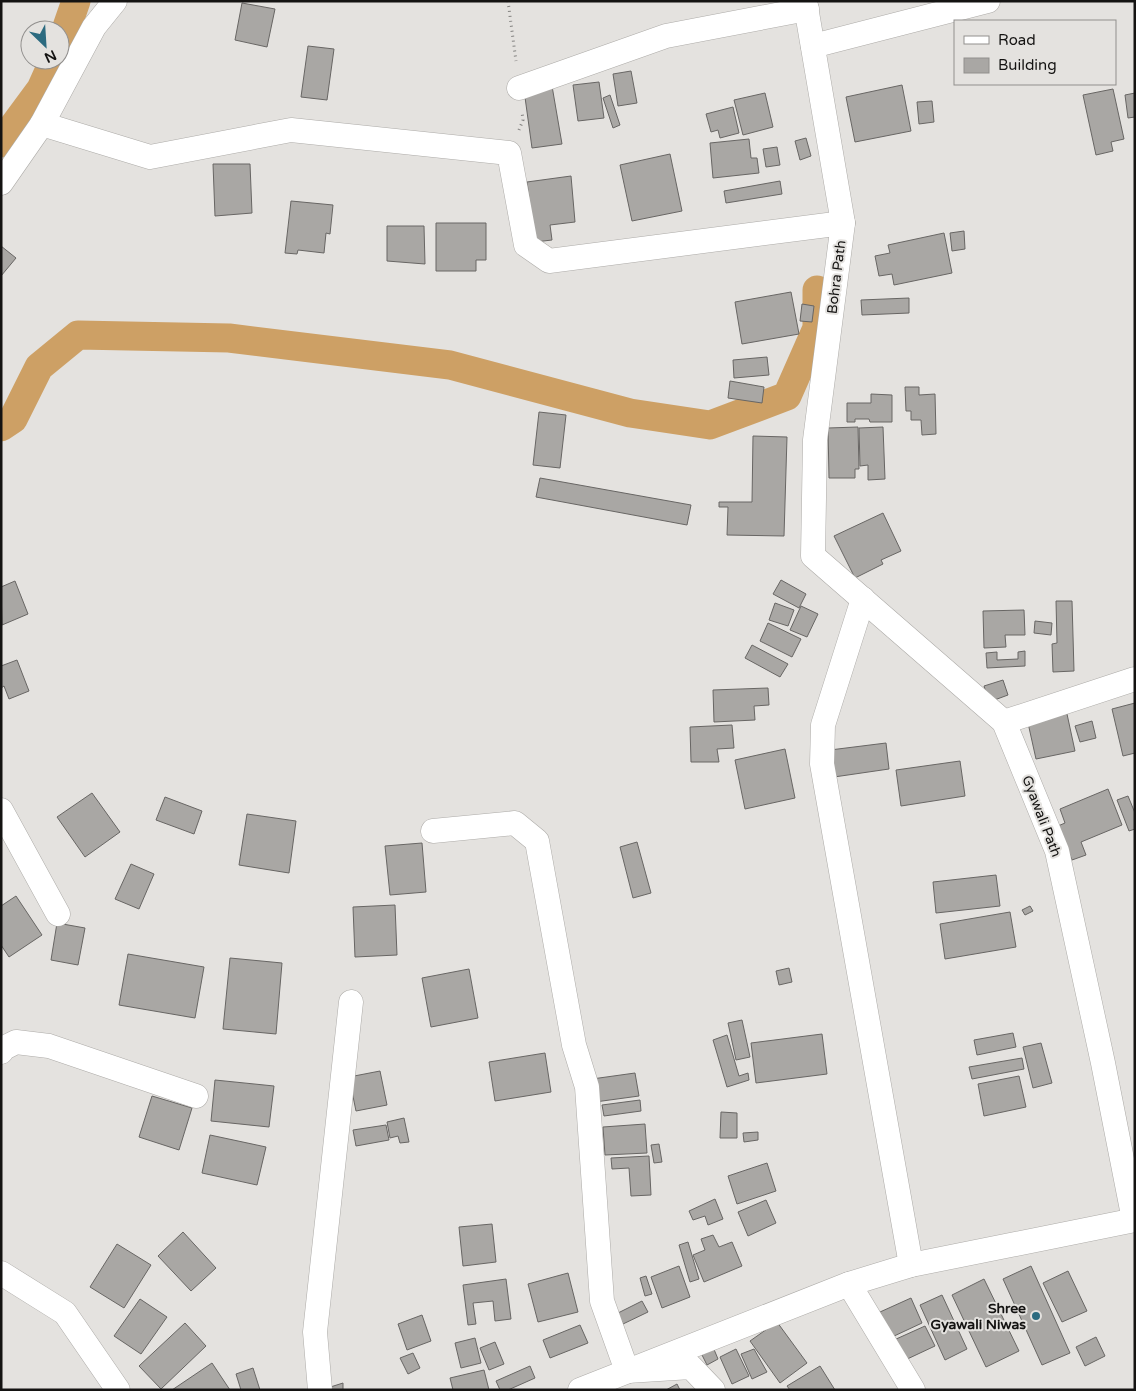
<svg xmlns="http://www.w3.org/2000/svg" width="1136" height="1391" font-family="'Varela Round',sans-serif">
  <rect width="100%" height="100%" fill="#e4e2df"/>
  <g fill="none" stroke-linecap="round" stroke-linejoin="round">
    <!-- canal -->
    <g stroke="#cda065" stroke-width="29">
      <polyline points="60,47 76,1"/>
      <polyline points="1,143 41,89 54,60"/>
      <polyline points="1,427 13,419 39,367 78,335 229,338 450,365 630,413 710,425 787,396 817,328 817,290"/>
    </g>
  </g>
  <!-- building -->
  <g fill="#a9a7a4" stroke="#686664">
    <polygon points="242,3 275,9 267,47 235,40"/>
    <polygon points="308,46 334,49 327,100 301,97"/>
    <polygon points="631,71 637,103 618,106 613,74"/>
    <polygon points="599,82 604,118 578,121 573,85"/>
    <polygon points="902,85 911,131 855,142 846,97"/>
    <polygon points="552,86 562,144 532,148 524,90"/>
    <polygon points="1113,89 1124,139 1111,142 1113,151 1096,155 1083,95"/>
    <polygon points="765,93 773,127 743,135 734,100"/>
    <polygon points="1135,93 1135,117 1128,118 1125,95"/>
    <polygon points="610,95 620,125 613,128 603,98"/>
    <polygon points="932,101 934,122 919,124 917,102"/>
    <polygon points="733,107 739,133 720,138 718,130 711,132 706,114"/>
    <polygon points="806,138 811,156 800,160 795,141"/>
    <polygon points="749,139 751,158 757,158 759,173 713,178 710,143"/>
    <polygon points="777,147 780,165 766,167 763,149"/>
    <polygon points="670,154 682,211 632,221 620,165"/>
    <polygon points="213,164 250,164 252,213 215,216"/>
    <polygon points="571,176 575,222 550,225 552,240 535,242 527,182"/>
    <polygon points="780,181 782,194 726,203 724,191"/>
    <polygon points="291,201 333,205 330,234 326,233 324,253 298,250 297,254 285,253"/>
    <polygon points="436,223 486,223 486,260 476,260 476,271 436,271"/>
    <polygon points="387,226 424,226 425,264 387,261"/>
    <polygon points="964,231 965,249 952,251 950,233"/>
    <polygon points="944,233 952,273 894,285 892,274 879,276 875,256 890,253 888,245"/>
    <polygon points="1,246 16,258 1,276"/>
    <polygon points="791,292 799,334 742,344 735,302"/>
    <polygon points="909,298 909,313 862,315 861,300"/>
    <polygon points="802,304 814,306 812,322 800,321"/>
    <polygon points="767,357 769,375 734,378 733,360"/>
    <polygon points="730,381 764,387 762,403 728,398"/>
    <polygon points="905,387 919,387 919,395 935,394 936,434 922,435 921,420 911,420 911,411 906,411"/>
    <polygon points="871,394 892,395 892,422 870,422 869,419 855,419 855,422 847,422 847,403 871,403"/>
    <polygon points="539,412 566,415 560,468 533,465"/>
    <polygon points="858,427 859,469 855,469 855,478 829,478 828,428"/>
    <polygon points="883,427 885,479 868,480 868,465 860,466 859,428"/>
    <polygon points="753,436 787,437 784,536 727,535 728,507 719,507 719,502 752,502"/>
    <polygon points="540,478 691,505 687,525 536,497"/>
    <polygon points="883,513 901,551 881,560 883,564 855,578 834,536"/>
    <polygon points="781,580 806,594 799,608 773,594"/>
    <polygon points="15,581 28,614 2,625 1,587"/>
    <polygon points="1056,601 1072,601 1074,671 1053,672 1052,644 1057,643"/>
    <polygon points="775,603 794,610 788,626 769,620"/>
    <polygon points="801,606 818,614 807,637 790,630"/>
    <polygon points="1024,610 1025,635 1005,635 1006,647 984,648 983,611"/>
    <polygon points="1035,621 1052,623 1051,635 1034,633"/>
    <polygon points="768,623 801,639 792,657 760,641"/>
    <polygon points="752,645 788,664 780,677 745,658"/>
    <polygon points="1025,651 1025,666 987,668 986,653 997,652 997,660 1018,659 1018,652"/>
    <polygon points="17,660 29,691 9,699 4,686 1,688 1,666"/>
    <polygon points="1003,680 1008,695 989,702 984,686"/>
    <polygon points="768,688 769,705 754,706 755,720 714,722 713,690"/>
    <polygon points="1135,703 1135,753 1123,756 1112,709"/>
    <polygon points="1067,714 1075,751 1036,759 1028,723"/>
    <polygon points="1092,721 1096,738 1080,742 1075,726"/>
    <polygon points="732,725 734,748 717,749 719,762 691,762 690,727"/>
    <polygon points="886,743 889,769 834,777 830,750"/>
    <polygon points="785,749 795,798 745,809 735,760"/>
    <polygon points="960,761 965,796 901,806 896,770"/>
    <polygon points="1108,789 1122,825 1081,842 1086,855 1072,860 1058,826 1065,823 1060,809"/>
    <polygon points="92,793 120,832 85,857 57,817"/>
    <polygon points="1128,796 1135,813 1135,829 1129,831 1117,800"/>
    <polygon points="165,797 202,811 194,834 156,820"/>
    <polygon points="247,814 296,821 289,873 239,865"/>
    <polygon points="637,842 651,893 633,898 620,847"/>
    <polygon points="422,843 426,892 390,895 385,846"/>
    <polygon points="131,864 154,874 139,909 115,899"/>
    <polygon points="996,875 1000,906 936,913 933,882"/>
    <polygon points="16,896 42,935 9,957 1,945 1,906"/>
    <polygon points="395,905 397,955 355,957 353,907"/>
    <polygon points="1030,906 1033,911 1025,915 1022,910"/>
    <polygon points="1010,912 1016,947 945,959 940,924"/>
    <polygon points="57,923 85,928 78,965 51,960"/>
    <polygon points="128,954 204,967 195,1018 119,1005"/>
    <polygon points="230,958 282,963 276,1034 223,1029"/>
    <polygon points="789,968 792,982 779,985 776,971"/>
    <polygon points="469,969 478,1018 431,1027 422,978"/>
    <polygon points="742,1020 750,1057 736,1060 728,1023"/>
    <polygon points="1013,1033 1016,1047 977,1055 974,1040"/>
    <polygon points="822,1034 827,1074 756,1083 751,1043"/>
    <polygon points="727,1035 739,1076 748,1073 749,1080 727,1087 713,1040"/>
    <polygon points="1041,1043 1052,1083 1033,1088 1023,1047"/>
    <polygon points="545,1053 551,1092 495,1101 489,1062"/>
    <polygon points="1022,1058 1024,1069 972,1079 969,1067"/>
    <polygon points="380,1071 387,1105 356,1111 349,1077"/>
    <polygon points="635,1073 639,1096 595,1102 592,1079"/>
    <polygon points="1019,1076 1026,1107 984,1116 978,1084"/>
    <polygon points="215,1080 274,1086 269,1127 211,1121"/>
    <polygon points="152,1096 192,1108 179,1150 139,1137"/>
    <polygon points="640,1100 641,1111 604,1116 602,1105"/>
    <polygon points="721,1112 737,1113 737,1138 720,1138"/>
    <polygon points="404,1118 409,1142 400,1143 398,1136 390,1138 387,1122"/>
    <polygon points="645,1124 647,1153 605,1155 603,1127"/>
    <polygon points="386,1125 389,1140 356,1146 353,1130"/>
    <polygon points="758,1132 758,1140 744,1142 743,1133"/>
    <polygon points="210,1135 266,1147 257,1185 202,1173"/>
    <polygon points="659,1144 662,1162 654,1163 651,1145"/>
    <polygon points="649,1156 651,1195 631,1196 629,1168 612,1169 611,1158"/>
    <polygon points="767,1163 776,1191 737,1204 728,1176"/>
    <polygon points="715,1199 723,1219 708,1225 705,1216 693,1220 689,1211"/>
    <polygon points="766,1200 776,1223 748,1236 738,1212"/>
    <polygon points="492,1224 496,1262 463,1266 459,1227"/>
    <polygon points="183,1232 216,1268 191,1291 158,1256"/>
    <polygon points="713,1235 719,1247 732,1242 742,1266 704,1282 693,1255 705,1250 701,1239"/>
    <polygon points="688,1242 699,1279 690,1282 679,1245"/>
    <polygon points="117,1244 151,1265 124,1308 90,1287"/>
    <polygon points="679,1266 690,1297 662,1308 651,1277"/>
    <polygon points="1031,1266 1070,1353 1042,1365 1003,1279"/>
    <polygon points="1068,1271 1087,1311 1062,1322 1043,1283"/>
    <polygon points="568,1273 578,1312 538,1322 528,1284"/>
    <polygon points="646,1276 652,1294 645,1296 640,1278"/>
    <polygon points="506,1279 511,1319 495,1321 493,1301 473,1303 476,1324 468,1325 463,1285"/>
    <polygon points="984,1279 1019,1351 986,1367 952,1295"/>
    <polygon points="942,1295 967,1349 945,1360 920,1305"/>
    <polygon points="911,1298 922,1323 892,1337 880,1312"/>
    <polygon points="140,1299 167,1317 141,1354 114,1336"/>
    <polygon points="642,1301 648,1312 623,1324 618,1313"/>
    <polygon points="422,1315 431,1341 407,1350 398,1324"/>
    <polygon points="777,1322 807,1363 780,1383 750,1341"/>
    <polygon points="185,1323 206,1346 161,1389 139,1366"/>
    <polygon points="580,1325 588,1343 550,1358 543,1340"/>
    <polygon points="925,1326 935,1346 903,1361 894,1340"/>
    <polygon points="1096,1337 1105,1356 1085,1366 1076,1347"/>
    <polygon points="475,1338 481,1363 461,1368 455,1343"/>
    <polygon points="495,1342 504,1364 489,1370 480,1348"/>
    <polygon points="713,1347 718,1359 707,1365 701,1353"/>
    <polygon points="736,1349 749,1376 732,1384 720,1357"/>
    <polygon points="754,1349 767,1372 752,1379 741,1354"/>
    <polygon points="413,1353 420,1368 408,1374 400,1358"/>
    <polygon points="212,1363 230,1390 172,1390"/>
    <polygon points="530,1366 535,1378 508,1390 500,1390 496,1381"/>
    <polygon points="820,1366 835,1390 790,1390 787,1386"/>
    <polygon points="253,1368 260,1390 241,1390 236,1374"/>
    <polygon points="484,1370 489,1390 453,1390 450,1378"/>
    <polygon points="343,1383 343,1390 321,1390"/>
    <polygon points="677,1384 680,1390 666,1390"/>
  </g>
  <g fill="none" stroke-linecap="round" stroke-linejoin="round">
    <!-- street casing -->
    <g stroke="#adaba8" stroke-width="25">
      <g id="street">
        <polyline points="805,1 843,223 815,440 813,556 1004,722 1057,851 1103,1063 1134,1220"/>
        <polyline points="813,46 988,1"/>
        <polyline points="519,88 666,36 807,9"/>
        <polyline points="42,124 94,27 115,1"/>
        <polyline points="1,183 42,124 150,157 291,130 509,153 526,245 549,261 843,223"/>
        <polyline points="863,599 823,725 822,764 911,1265"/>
        <polyline points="1004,722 1135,679"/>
        <polyline points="1,810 58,914"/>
        <polyline points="433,831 515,823 537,841 574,1045 587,1087 602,1301 627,1371 691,1367 713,1390"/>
        <polyline points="1,1052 4,1048 16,1042 49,1046 196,1096"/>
        <polyline points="1,1273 65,1313 118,1390"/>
        <polyline points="849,1284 913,1390"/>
        <polyline points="320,1390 315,1332 351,1002"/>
        <polyline points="580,1390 849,1284 911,1265 1135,1220"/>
      </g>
    </g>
    <!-- path -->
    <g stroke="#838280" stroke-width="3" stroke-dasharray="1 4" stroke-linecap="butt">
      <polyline points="508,1 516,61"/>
      <polyline points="519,130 523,120 522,112"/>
    </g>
    <!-- street -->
    <use href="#street" stroke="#fff" stroke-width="24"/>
  </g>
  <!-- markers -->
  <circle fill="#2c6b80" stroke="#e4e2df" stroke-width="2" cx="1036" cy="1316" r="5"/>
  <g text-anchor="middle" stroke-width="4" stroke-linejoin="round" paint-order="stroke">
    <!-- street labels -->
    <g font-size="14" fill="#141312" stroke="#e4e2df">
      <text transform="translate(836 277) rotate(-83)" y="5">Bohra Path</text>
      <text transform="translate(1042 816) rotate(69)" y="5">Gyawali Path</text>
    </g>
    <!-- poi labels -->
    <g font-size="14" font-weight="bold" fill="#141312" stroke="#e4e2df" text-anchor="end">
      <text x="1026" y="1313">Shree<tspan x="1026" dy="16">Gyawali Niwas</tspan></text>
    </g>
  </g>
  <!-- border -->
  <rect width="1136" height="1391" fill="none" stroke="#141312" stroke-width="5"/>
  <!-- legend -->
  <rect x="954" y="20" width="162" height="65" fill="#e4e2df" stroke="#918f8d"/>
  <rect x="964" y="36" width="25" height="8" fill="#ffffff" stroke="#918f8d"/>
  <text x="998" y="45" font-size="15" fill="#141312">Road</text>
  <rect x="964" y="58" width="25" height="15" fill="#a9a7a4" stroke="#918f8d"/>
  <text x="998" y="70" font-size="15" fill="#141312">Building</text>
  <!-- north arrow -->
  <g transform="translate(45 45) rotate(155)"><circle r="24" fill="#e4e2df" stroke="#918f8d"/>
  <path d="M0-4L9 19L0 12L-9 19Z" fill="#2c6b80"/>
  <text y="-8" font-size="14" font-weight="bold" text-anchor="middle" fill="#141312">N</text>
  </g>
</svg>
